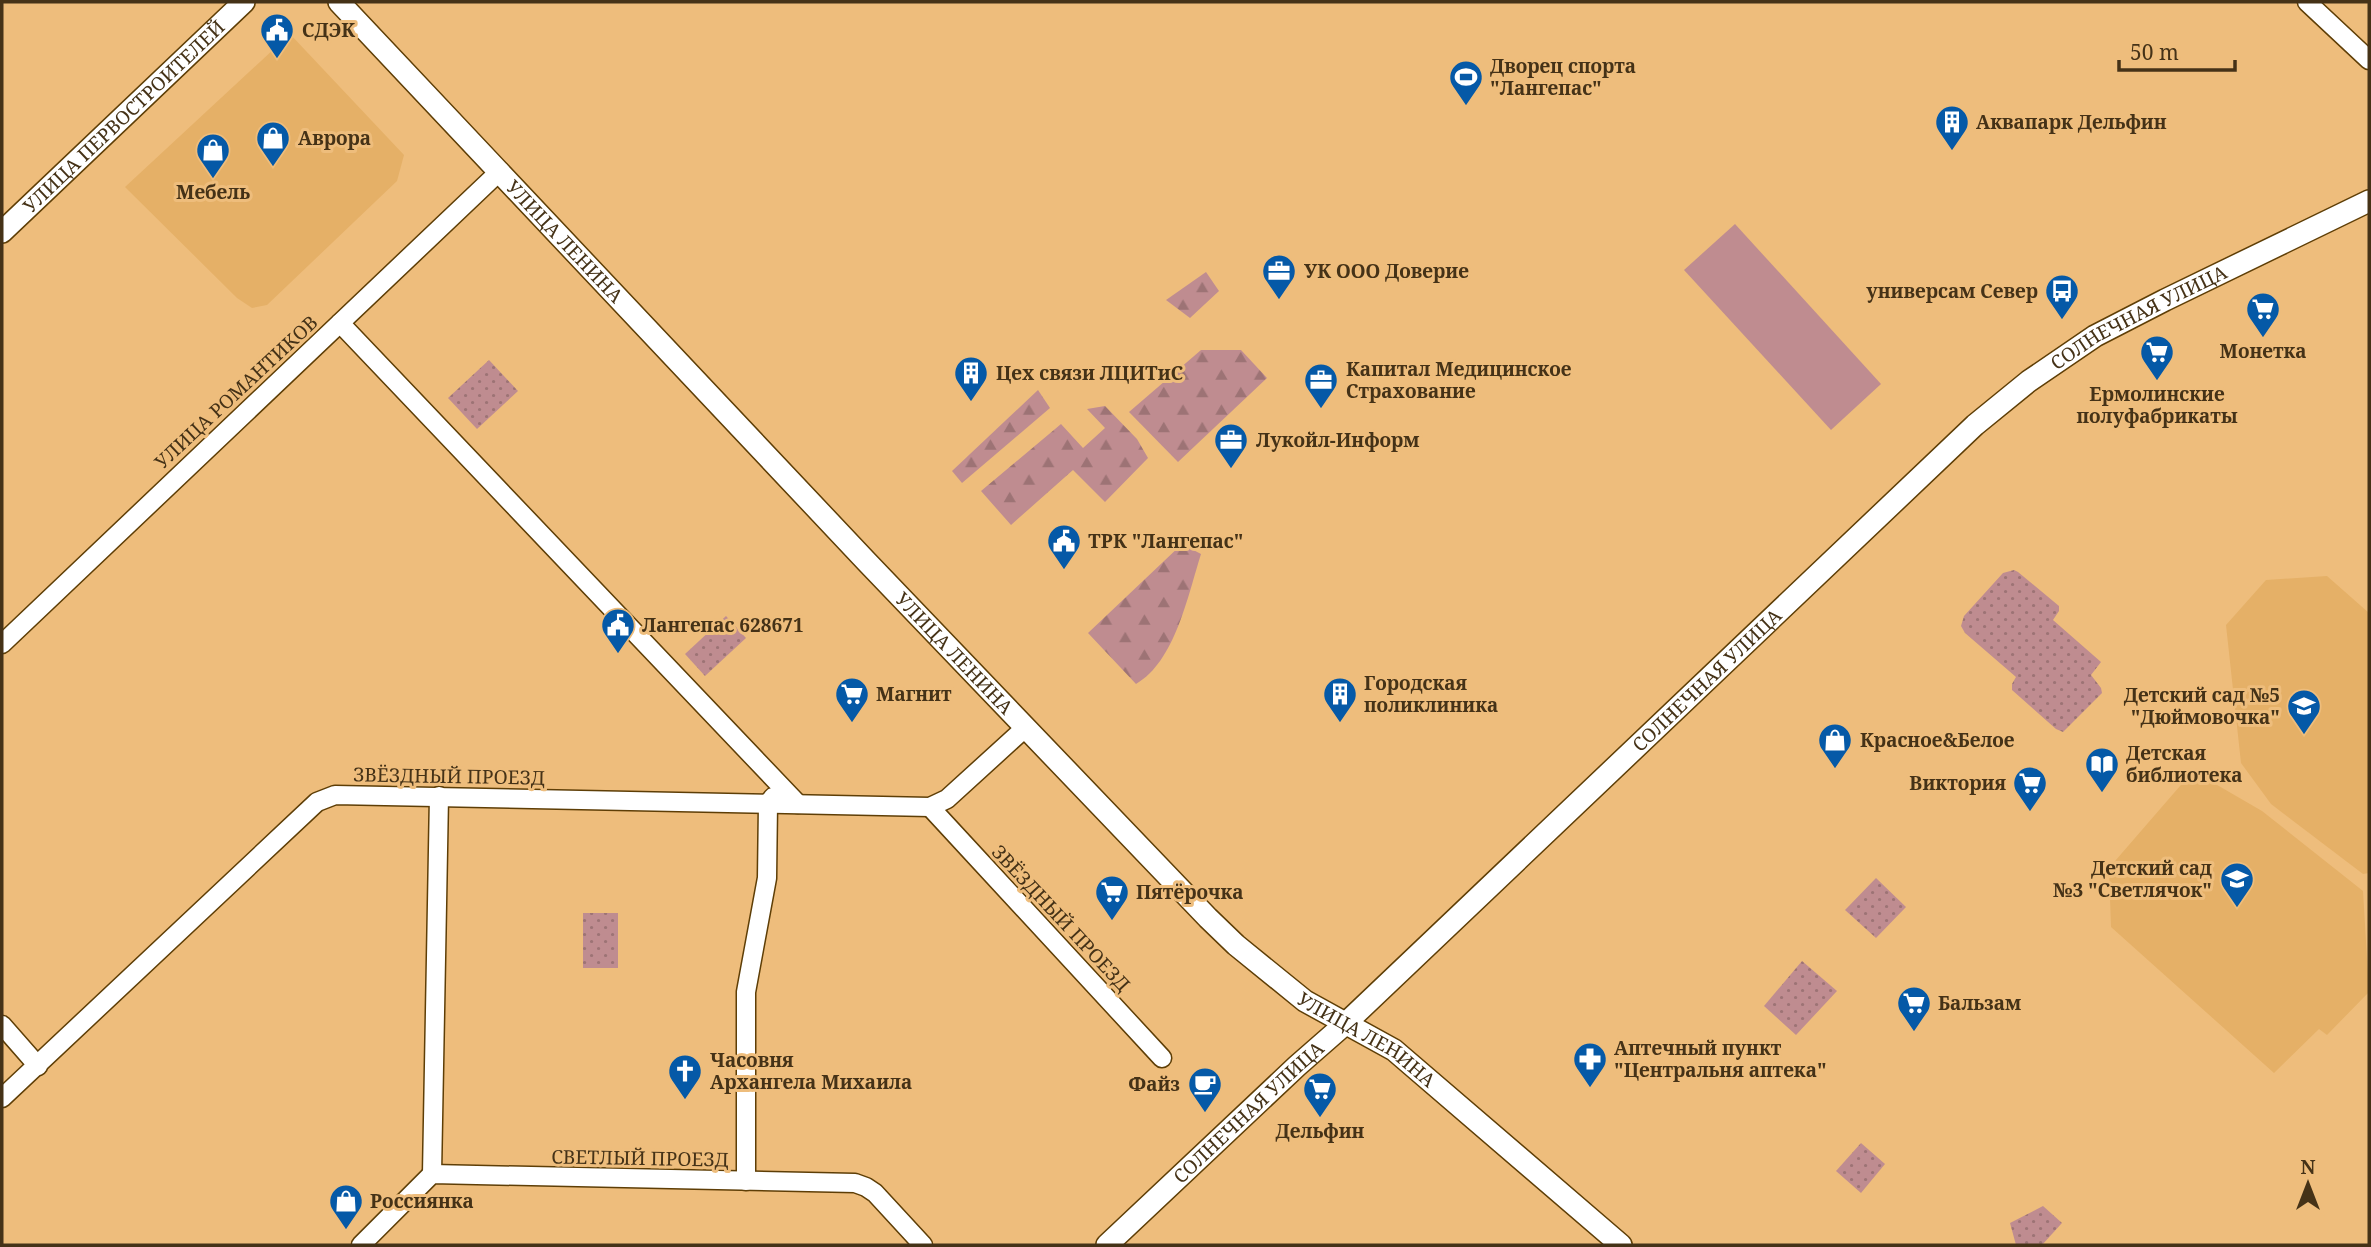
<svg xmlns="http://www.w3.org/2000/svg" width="2371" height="1247" font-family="'Noto Serif',serif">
  <defs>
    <pattern id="forest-firs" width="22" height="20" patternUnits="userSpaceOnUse" patternTransform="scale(1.75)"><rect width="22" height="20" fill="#bf8c90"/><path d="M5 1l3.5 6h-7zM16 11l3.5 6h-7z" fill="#9d7375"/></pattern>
    <pattern id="park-dots" width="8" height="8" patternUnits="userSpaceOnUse" patternTransform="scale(1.75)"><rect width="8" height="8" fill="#bf8c90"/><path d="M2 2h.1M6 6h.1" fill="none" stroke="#9d7375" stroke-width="1.8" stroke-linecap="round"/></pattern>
  </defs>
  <rect width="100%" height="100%" fill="#eebd7c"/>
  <!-- built -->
  <g fill="#e5b067">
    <polygon points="290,34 404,155 397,181 267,305 252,308 237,298 125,187"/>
    <polygon points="2327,576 2369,613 2369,873 2363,874 2271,804 2241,763 2226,625 2266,580"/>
    <polygon points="2193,771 2262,811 2363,891 2369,992 2327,1035 2319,1029 2274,1073 2111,927 2109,868"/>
  </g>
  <!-- green -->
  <polygon fill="#bf8c90" points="1735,224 1881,384 1831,430 1684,270"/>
  <!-- forest -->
  <g fill="url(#forest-firs)">
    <polygon points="1206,272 1219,291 1190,318 1166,300"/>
    <polygon points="1201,350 1241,350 1267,378 1178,462 1129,412"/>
    <polygon points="1038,390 1050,408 962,483 952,471"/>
    <polygon points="1105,406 1137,439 1148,458 1105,502 1073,470 1011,525 981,491 1061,424 1083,448 1105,428 1087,409"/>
    <path d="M1182,544L1201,554C1188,595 1175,662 1136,684L1088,633Z"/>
  </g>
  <!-- park -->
  <g fill="url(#park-dots)">
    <polygon points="489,360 518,391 477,429 448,398"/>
    <polygon points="2014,570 2018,572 2059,606 2059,611 2053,620 2101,662 2091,675 2101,688 2102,693 2063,732 2056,729 2012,690 2012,684 2016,677 1965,633 1961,626 1964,616 2003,573"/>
    <polygon points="726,616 746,638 705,676 685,654"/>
    <polygon points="1876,878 1906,907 1876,938 1845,910"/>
    <rect x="583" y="913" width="35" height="55"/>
    <polygon points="1802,961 1837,991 1796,1035 1764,1006"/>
    <polygon points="1861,1143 1885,1164 1861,1193 1836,1171"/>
    <polygon points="2043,1206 2062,1223 2042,1245 2016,1245 2010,1223"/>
  </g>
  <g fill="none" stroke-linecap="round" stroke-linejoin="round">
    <!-- minor casing -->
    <g stroke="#5e3e06" stroke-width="21">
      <g id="minor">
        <polyline points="2307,2 2369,60"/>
        <polyline points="340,323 798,804"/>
        <polyline points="2,644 500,171"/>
        <polyline points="930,807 1162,1058"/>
        <polyline points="2,1025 38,1066"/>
        <polyline points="2,1098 317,802 335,795 930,807 947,799 1025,728"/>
        <polyline points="432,1174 439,796"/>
        <polyline points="746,1181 746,992 767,878 768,804 773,797"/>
        <polyline points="361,1245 432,1174 855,1183 866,1187 875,1193 923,1245"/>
      </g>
    </g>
    <!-- tertiary casing -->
    <g stroke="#5e3e06" stroke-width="24">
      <g id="tertiary">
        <path id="s1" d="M339,2L866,561L1208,918L1236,945L1305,1001L1394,1050L1621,1245"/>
        <path id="s2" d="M2,232L244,2"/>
        <path id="s3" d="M1107,1245L1297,1066L1345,1024L1975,425L2029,381L2095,336L2165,300L2369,201"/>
      </g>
    </g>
    <!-- minor -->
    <use href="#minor" stroke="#fff" stroke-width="18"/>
    <!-- tertiary -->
    <use href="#tertiary" stroke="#fff" stroke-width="21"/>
  </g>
  <!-- icons -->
  <defs>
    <g id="civic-pin" transform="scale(1.75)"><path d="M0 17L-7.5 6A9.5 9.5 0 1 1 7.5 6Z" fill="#0559a7" stroke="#eebd7c"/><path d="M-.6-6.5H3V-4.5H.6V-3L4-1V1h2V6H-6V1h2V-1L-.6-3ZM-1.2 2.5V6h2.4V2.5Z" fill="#fff"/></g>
    <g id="stadium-pin" transform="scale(1.75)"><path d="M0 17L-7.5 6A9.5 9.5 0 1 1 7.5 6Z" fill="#0559a7" stroke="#eebd7c"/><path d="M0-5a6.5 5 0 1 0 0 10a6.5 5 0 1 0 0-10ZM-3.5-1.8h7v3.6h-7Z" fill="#fff"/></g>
    <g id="building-pin" transform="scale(1.75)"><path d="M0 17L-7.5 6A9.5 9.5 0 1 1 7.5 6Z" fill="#0559a7" stroke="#eebd7c"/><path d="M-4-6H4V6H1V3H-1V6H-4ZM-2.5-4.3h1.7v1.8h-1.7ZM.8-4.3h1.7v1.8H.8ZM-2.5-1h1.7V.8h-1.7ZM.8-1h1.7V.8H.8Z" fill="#fff"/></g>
    <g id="shop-pin" transform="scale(1.75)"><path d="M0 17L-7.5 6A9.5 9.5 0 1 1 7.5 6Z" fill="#0559a7" stroke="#eebd7c"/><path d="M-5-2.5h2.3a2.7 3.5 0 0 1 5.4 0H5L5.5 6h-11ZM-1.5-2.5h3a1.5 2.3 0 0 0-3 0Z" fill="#fff"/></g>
    <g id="office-pin" transform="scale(1.75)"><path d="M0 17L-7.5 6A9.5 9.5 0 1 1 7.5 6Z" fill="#0559a7" stroke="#eebd7c"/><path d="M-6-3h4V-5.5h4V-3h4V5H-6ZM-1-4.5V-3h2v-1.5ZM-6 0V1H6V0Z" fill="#fff"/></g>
    <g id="bus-pin" transform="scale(1.75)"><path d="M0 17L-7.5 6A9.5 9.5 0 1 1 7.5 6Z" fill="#0559a7" stroke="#eebd7c"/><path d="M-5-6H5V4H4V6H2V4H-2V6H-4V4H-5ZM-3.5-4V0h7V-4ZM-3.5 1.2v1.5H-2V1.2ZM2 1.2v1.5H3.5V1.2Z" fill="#fff"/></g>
    <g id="supermarket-pin" transform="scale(1.75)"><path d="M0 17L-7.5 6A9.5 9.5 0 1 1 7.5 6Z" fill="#0559a7" stroke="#eebd7c"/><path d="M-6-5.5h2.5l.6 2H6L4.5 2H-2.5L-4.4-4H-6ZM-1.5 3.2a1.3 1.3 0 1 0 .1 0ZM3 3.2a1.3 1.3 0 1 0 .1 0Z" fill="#fff"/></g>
    <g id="school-pin" transform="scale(1.75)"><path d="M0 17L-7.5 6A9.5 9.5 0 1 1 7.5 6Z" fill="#0559a7" stroke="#eebd7c"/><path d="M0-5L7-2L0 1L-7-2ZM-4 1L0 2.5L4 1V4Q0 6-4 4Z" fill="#fff"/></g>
    <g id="library-pin" transform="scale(1.75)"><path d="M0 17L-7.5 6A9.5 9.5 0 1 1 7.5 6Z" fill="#0559a7" stroke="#eebd7c"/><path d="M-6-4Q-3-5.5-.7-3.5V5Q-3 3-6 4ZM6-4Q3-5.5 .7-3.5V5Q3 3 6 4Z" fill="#fff"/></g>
    <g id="pharmacy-pin" transform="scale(1.75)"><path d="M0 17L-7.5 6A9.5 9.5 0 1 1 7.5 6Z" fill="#0559a7" stroke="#eebd7c"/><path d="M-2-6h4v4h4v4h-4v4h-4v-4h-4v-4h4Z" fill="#fff"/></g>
    <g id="church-pin" transform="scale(1.75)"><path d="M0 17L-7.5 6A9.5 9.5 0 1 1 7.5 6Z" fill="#0559a7" stroke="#eebd7c"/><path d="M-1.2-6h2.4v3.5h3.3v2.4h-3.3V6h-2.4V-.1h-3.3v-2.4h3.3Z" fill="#fff"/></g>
    <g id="cafe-pin" transform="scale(1.75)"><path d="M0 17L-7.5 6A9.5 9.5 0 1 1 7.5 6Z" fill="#0559a7" stroke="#eebd7c"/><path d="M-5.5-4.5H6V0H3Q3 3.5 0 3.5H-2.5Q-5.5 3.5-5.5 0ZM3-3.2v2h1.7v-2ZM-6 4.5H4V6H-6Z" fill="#fff"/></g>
  </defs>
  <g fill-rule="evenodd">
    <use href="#civic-pin" x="277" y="30"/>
    <use href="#stadium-pin" x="1466" y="77"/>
    <use href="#building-pin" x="1952" y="122"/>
    <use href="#shop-pin" x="273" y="138"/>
    <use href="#shop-pin" x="213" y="150"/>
    <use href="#office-pin" x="1279" y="271"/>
    <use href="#bus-pin" x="2062" y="291"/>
    <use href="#supermarket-pin" x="2263" y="309"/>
    <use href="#supermarket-pin" x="2157" y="352"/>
    <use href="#building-pin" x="971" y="373"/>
    <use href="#office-pin" x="1321" y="380"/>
    <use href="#office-pin" x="1231" y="440"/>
    <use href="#civic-pin" x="1064" y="541"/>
    <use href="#civic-pin" x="618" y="625"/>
    <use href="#supermarket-pin" x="852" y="694"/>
    <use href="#building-pin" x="1340" y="694"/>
    <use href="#school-pin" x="2304" y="706"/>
    <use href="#shop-pin" x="1835" y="740"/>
    <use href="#library-pin" x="2102" y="764"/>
    <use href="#supermarket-pin" x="2030" y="783"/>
    <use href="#school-pin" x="2237" y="879"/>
    <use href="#supermarket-pin" x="1112" y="892"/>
    <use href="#supermarket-pin" x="1914" y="1003"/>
    <use href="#pharmacy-pin" x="1590" y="1059"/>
    <use href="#church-pin" x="685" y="1071"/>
    <use href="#cafe-pin" x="1205" y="1084"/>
    <use href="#supermarket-pin" x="1320" y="1089"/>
    <use href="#shop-pin" x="346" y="1201"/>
  </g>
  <g text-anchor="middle" stroke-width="6" stroke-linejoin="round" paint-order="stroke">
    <!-- poi labels -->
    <g font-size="19" font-weight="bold" fill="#453217" stroke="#eebd7c" text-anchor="start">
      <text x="302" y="37">СДЭК</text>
      <text x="1490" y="73">Дворец спорта<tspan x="1490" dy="22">"Лангепас"</tspan></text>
      <text x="1976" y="129">Аквапарк Дельфин</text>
      <text x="298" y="145">Аврора</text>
      <text x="213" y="199" text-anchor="middle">Мебель</text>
      <text x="1304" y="278">УК ООО Доверие</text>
      <text x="2038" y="298" text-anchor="end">универсам Север</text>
      <text x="2263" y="358" text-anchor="middle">Монетка</text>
      <text x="1346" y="376">Капитал Медицинское<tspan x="1346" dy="22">Страхование</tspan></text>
      <text x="996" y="380">Цех связи ЛЦИТиС</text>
      <text x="2157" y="401" text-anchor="middle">Ермолинские<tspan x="2157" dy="22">полуфабрикаты</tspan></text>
      <text x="1256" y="447">Лукойл-Информ</text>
      <text x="1088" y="548">ТРК "Лангепас"</text>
      <text x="642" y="632">Лангепас 628671</text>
      <text x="1364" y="690">Городская<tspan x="1364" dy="22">поликлиника</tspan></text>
      <text x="876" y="701">Магнит</text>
      <text x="2280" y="702" text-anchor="end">Детский сад №5<tspan x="2280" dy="22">"Дюймовочка"</tspan></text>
      <text x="1860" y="747">Красное&amp;Белое</text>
      <text x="2126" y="760">Детская<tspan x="2126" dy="22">библиотека</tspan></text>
      <text x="2006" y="790" text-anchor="end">Виктория</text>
      <text x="2212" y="875" text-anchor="end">Детский сад<tspan x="2212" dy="22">№3 "Светлячок"</tspan></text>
      <text x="1136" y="899">Пятёрочка</text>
      <text x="1938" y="1010">Бальзам</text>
      <text x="1614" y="1055">Аптечный пункт<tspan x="1614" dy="22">"Центральня аптека"</tspan></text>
      <text x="710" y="1067">Часовня<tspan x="710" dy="22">Архангела Михаила</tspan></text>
      <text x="1180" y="1091" text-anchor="end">Файз</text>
      <text x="1320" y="1138" text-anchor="middle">Дельфин</text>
      <text x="370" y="1208">Россиянка</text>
    </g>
    <!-- street labels -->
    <g font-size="19" fill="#453217" stroke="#eebd7c">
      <text dy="7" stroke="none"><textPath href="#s2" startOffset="168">УЛИЦА ПЕРВОСТРОИТЕЛЕЙ</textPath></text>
      <text dy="7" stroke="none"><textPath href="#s1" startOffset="329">УЛИЦА ЛЕНИНА</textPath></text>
      <text dy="7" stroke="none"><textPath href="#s3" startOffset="1391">СОЛНЕЧНАЯ УЛИЦА</textPath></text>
      <text transform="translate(236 392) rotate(-43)" y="7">УЛИЦА РОМАНТИКОВ</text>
      <text dy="7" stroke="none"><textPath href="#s1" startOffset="896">УЛИЦА ЛЕНИНА</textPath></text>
      <text dy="7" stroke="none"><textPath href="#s3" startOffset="824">СОЛНЕЧНАЯ УЛИЦА</textPath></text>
      <text transform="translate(449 776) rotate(1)" y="7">ЗВЁЗДНЫЙ ПРОЕЗД</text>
      <text transform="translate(1061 918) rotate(47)" y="7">ЗВЁЗДНЫЙ ПРОЕЗД</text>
      <text dy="7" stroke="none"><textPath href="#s1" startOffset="1463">УЛИЦА ЛЕНИНА</textPath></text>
      <text dy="7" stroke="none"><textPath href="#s3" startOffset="194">СОЛНЕЧНАЯ УЛИЦА</textPath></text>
      <text transform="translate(640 1158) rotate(1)" y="7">СВЕТЛЫЙ ПРОЕЗД</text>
    </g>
  </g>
  <!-- border -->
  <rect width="2371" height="1247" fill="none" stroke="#453217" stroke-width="7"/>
  <!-- north arrow -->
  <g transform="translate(2308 1184)" stroke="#eebd7c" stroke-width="5" paint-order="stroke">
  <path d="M0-5L12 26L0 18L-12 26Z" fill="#453217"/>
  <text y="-10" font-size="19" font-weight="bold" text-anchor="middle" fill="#453217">N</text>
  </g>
  <!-- scale -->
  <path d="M2119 60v10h116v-10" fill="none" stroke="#453217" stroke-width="3.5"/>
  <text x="2130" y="60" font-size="21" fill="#453217" stroke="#eebd7c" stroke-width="5" paint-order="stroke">50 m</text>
</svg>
